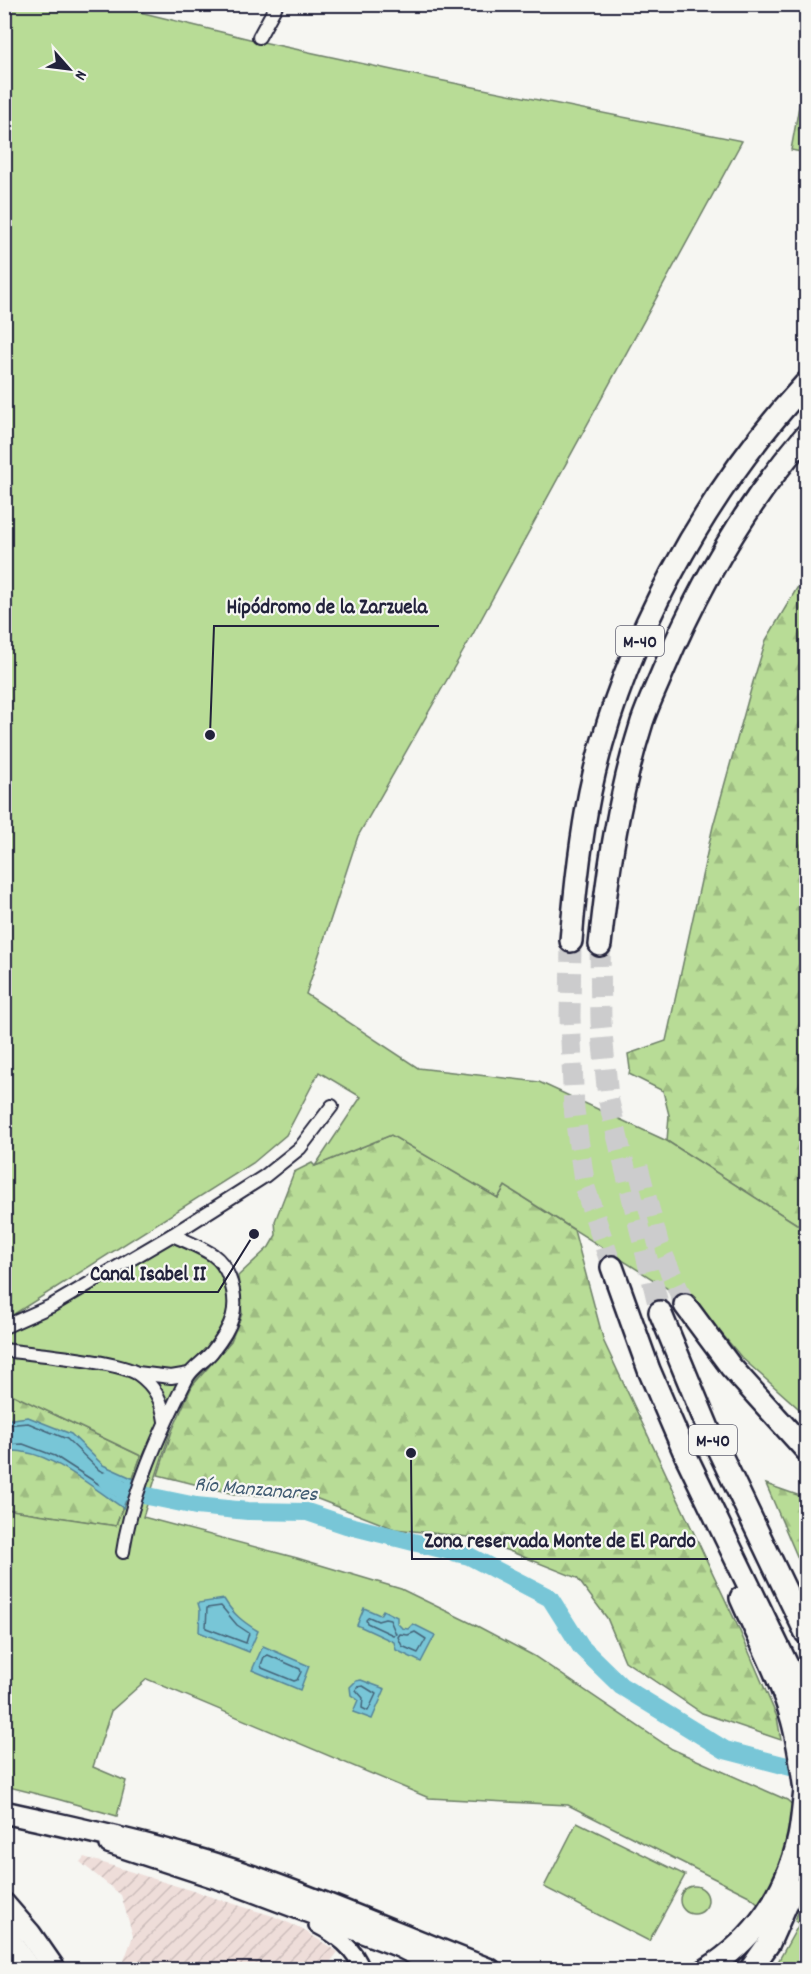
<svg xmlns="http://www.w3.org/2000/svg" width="811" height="1974" font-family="Dekko,sans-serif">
  <defs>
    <pattern id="industrial-furrows" width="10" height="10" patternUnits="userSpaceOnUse" patternTransform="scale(1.5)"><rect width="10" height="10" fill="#eeddd9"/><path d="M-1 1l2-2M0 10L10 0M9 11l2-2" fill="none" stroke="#ccbdbb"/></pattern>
    <pattern id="forest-firs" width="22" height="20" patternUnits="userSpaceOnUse" patternTransform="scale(1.5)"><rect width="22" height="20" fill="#b8dc96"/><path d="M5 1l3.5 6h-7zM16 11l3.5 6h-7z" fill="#9ebc82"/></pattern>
    <pattern id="park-crowns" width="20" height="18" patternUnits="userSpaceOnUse" patternTransform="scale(1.5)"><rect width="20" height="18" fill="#b8dc96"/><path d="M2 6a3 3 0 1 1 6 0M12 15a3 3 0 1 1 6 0" fill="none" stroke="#9ebc82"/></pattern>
  </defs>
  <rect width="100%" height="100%" fill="#f6f6f2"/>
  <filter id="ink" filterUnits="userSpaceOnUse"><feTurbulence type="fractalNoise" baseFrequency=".0167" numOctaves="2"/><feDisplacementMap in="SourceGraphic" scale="12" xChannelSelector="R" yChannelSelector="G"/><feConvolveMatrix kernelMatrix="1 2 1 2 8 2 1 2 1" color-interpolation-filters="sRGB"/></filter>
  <g filter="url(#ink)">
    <!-- industrial -->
    <polygon fill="url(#industrial-furrows)" points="84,1857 273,1916 300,1928 338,1952 325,1969 286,1969 277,1964 272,1970 121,1969 133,1936 121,1895 80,1862"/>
    <!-- forest -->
    <g fill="url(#forest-firs)" stroke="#6d7f68" stroke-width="1.5">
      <polygon points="806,573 806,1230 667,1141 669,1115 663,1091 629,1074 630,1069 628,1054 666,1041 713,826 753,682 766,640"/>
      <polygon points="391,1135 498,1198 505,1186 574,1230 604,1342 739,1629 777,1717 781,1740 702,1713 625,1661 607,1618 577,1578 509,1551 468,1537 395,1529 310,1496 238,1495 158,1475 172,1431 192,1386 231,1341 242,1314 238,1276 269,1247 276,1235 275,1221 294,1172 312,1163 315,1166"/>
      <polygon points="4,1390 141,1456 116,1526 5,1509"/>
      <polygon points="766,1484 806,1498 806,1577"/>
    </g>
    <!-- park -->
    <polygon fill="url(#park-crowns)" stroke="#6d7f68" stroke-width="1.5" points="806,68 806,153 791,150"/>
    <!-- pitch -->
    <g fill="#b8dc96" stroke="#6d7f68" stroke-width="1.5">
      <polygon points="5,5 111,5 258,41 429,78 742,141 473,634 358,836 306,994 418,1068 539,1082 667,1141 806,1230 806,1415 742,1358 703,1311 505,1186 498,1198 391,1135 315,1166 361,1097 319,1072 286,1135 253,1163 11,1316 5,1317"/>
      <polygon points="184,1235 237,1286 241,1314 230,1340 193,1384 173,1423 143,1517 297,1558 401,1589 479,1627 534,1656 672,1749 787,1800 796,1808 791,1843 764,1908 749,1896 568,1805 429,1798 147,1679 111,1711 93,1767 126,1781 117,1816 57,1799 5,1786 5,1509 116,1526 141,1456 5,1391 4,1333 21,1327 89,1292"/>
      <polygon points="577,1822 685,1875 649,1941 544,1887"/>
      <circle cx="694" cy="1900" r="14"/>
      <polygon points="806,1888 806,1969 774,1969 799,1924 795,1921"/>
    </g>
    <!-- water -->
    <g fill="#78c6d7" stroke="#568499" stroke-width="1.5">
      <path d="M28,1417L71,1434L103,1465L134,1479L123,1508C88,1485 49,1448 5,1451V1420Z"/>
      <path d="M224,1599C233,1614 243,1622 258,1631L249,1652L199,1632L200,1610L198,1603Z"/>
      <polygon points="364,1608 380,1615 383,1610 397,1617 397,1623 402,1628 408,1629 413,1624 435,1635 421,1662 396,1650 394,1642 357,1625"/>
      <polygon points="263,1646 309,1666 300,1690 252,1670"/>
      <polygon points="361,1680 385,1689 372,1719 353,1712 358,1700 351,1695 350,1687 356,1681"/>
    </g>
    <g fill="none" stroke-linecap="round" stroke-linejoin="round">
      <!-- shore -->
      <g stroke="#446479" stroke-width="1.5">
        <polyline points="4,1425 28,1423 67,1439 99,1470 125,1482 122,1495 117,1496 55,1456 23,1444 4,1445"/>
        <polygon points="221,1606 237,1625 249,1633 246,1643 206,1628 207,1608"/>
        <polygon points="369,1617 378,1621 385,1619 390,1620 396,1634 393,1635 367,1623 366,1620"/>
        <polygon points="415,1632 426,1639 418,1653 402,1646 398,1637 400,1634 408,1635"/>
        <polygon points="268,1655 300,1669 301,1672 297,1680 294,1681 262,1668 261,1665 264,1657"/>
        <polygon points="363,1686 376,1694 368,1711 362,1708 363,1698 356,1690 357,1687"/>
      </g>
      <!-- river -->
      <polyline stroke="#78c6d7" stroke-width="18" points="107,1481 124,1491 196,1506 248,1511 307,1512 346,1525 469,1556 550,1598 581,1647 621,1686 725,1750 806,1771"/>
      <!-- motorway-tunnel -->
      <g stroke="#cccccd" stroke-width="21" stroke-dasharray="21 10" stroke-linecap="butt">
        <polyline points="571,941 570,1017 574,1109 585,1188 612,1267"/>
        <polyline points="600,945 601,1022 608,1098 660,1312"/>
        <polyline points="638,1167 659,1246 685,1305"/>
      </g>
      <!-- minor casing -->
      <g stroke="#22223b" stroke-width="16">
        <g id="minor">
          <polyline points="259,37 277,4"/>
          <polyline points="4,1327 51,1306 172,1235 265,1176 300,1148 332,1106"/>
          <path d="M4,1350C32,1354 119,1361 138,1374C155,1386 162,1401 165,1421"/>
          <polyline points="137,1373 171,1377 189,1374"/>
          <path d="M123,1552C131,1494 161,1430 187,1378C193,1367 205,1361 212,1352C232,1327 241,1308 229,1277C226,1269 220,1260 213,1255C201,1247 186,1241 172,1235"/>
        </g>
      </g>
      <!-- tertiary casing -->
      <g stroke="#22223b" stroke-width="20">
        <g id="tertiary">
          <polyline points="108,1845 224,1883 402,1950"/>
          <path d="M317,1925C336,1935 355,1948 362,1970"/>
        </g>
      </g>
      <!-- secondary casing -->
      <g stroke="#22223b" stroke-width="21">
        <polyline id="secondary" points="392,1945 441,1970"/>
      </g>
      <!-- motorway casing -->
      <g stroke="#22223b" stroke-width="26">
        <g id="motorway">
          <path d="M571,941C575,891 580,842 590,792C621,644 704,494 806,383"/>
          <path d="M600,945C608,869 619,794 642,722C648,704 656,688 663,671C699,586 746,504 806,435"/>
          <polyline points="612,1267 649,1370 686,1456 806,1704"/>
          <polyline points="685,1305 731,1367 806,1450"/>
          <polyline points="660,1312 708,1428 806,1633"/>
          <path d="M741,1598C758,1637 780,1677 792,1719C799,1744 802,1770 806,1797"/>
          <path d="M4,1812C92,1832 180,1850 265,1881C341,1908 415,1941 490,1970"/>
          <polyline points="4,1904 30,1934 55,1970"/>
          <polyline points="4,1933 30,1970"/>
          <path d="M706,1970C755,1939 787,1893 799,1837C802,1822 803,1806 805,1791"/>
          <polyline points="750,1970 769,1943 793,1889"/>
        </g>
      </g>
      <!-- minor -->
      <use href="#minor" stroke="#f6f6f2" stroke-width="12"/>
      <!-- tertiary -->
      <use href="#tertiary" stroke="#f6f6f2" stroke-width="15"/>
      <!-- secondary -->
      <use href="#secondary" stroke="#f6f6f2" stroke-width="16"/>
      <!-- motorway -->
      <use href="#motorway" stroke="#f6f6f2" stroke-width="21"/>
    </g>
  </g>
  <g text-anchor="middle" stroke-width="4.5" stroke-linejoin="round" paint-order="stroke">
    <!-- shield labels -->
    <g fill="#f6f6f2" stroke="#626272" stroke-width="1.5">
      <rect x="616" y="626" width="48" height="30" rx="4.5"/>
      <rect x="689" y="1425" width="48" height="30" rx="4.5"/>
    </g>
    <g font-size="18" font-weight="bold" fill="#22223b">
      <text x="640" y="647">M-40</text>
      <text x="713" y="1446">M-40</text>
    </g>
    <!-- water labels -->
    <g font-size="21" font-style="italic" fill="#405b72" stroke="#f6f6f2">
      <text transform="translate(256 1488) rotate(5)" y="7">Río Manzanares</text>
    </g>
  </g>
  <!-- callouts -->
  <path fill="none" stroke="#22223b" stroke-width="2" d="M210 735L214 626H439M254 1234L218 1292H78M411 1453L412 1559H708"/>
  <g fill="#22223b" stroke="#f6f6f2" stroke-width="2">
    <circle cx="210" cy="735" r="6"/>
    <circle cx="254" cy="1234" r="6"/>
    <circle cx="411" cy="1453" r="6"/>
  </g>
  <g font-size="21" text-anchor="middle" font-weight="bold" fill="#22223b" stroke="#f6f6f2" stroke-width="4.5" stroke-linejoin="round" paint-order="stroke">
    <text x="327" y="613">Hipódromo de la Zarzuela</text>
    <text x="148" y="1280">Canal Isabel II</text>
    <text x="560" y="1547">Zona reservada Monte de El Pardo</text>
  </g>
  <!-- margin -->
  <rect width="811" height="1974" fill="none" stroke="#f6f6f2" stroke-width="24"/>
  <rect x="12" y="12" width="787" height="1950" fill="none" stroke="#22223b" stroke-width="2" filter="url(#ink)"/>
  <!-- north arrow -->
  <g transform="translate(69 69) rotate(118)" stroke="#f6f6f2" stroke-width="4.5" paint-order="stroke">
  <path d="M0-4.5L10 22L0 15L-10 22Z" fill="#22223b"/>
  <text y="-9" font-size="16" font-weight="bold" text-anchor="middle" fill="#22223b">N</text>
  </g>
</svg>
